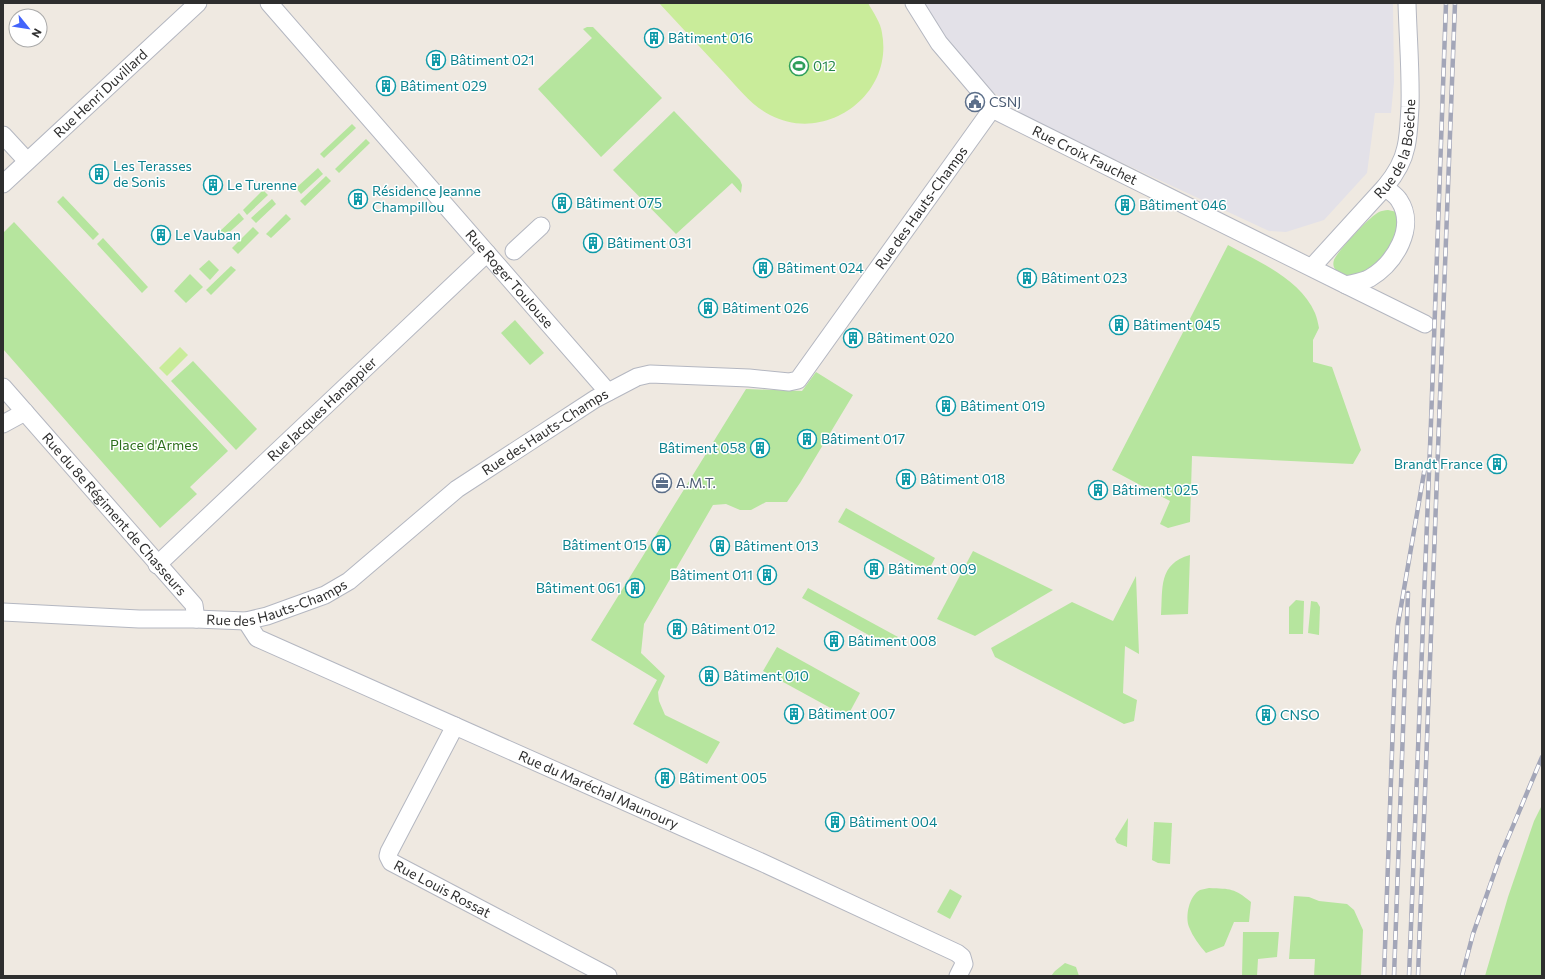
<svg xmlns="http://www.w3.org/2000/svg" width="1545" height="979" font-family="Commissioner,sans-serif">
  <rect width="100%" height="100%" fill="#efe9e1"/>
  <!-- industrial -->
  <polygon fill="#e3e1e8" points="922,3 1393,3 1394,82 1391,113 1375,113 1367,173 1324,220 1286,232 1269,231 1030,120 984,85 932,23"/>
  <!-- green -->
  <g fill="#b6e59e">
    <polygon points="587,27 593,27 662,98 601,157 538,89 592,38 583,29"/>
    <polygon points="674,111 740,180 742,185 741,193 732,183 676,234 613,170"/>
    <polygon points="352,124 356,128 324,158 320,154"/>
    <polygon points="366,139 370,143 339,173 335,169"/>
    <polygon points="318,168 323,174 301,194 296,188"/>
    <polygon points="326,176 331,181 305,206 300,201"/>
    <polygon points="263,190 268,195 247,215 243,210"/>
    <polygon points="63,196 99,234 93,240 57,202"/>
    <polygon points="272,199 276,204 256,223 251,218"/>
    <path d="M1388,210L1397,212L1402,229L1385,258L1357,277C1350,276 1339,276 1335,269C1333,266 1333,263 1334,260C1337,252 1370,216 1379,212C1381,211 1385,210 1388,210Z"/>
    <polygon points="239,213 244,219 223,238 218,233"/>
    <polygon points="286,214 291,219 271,238 266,234"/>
    <polygon points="14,222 228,451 190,487 197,494 160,528 3,349 3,233"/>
    <polygon points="253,227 259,233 238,254 232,248"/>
    <polygon points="103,238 148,287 142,293 97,244"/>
    <path d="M1228,245C1259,262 1300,279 1315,313C1317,318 1318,323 1319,328L1313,340V362L1332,367L1361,450L1353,464L1192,456L1190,522L1168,528L1160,524L1170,501L1112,470Z"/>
    <polygon points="209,260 219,270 210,280 199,269"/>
    <polygon points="231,266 236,270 211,295 206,290"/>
    <polygon points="190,274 203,287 186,303 174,291"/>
    <polygon points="515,320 544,353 530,365 501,333"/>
    <polygon points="193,361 257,429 236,450 171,381"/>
    <polygon points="816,372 853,395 800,483 787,502 766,502 751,510 740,510 726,504 713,505 644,624 641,653 665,676 658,692 659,701 665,715 720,742 707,764 633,724 657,680 591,640 746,389 802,391"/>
    <polygon points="846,508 935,558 928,571 838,522"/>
    <polygon points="973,551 1053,590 975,636 937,619"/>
    <path d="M1190,555L1188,614L1161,615C1163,588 1158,564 1190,555Z"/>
    <polygon points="1136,576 1139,654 1125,646 1123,693 1137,700 1134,721 1124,724 995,657 991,648 1072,602 1113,621"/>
    <polygon points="808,588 898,637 892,648 802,598"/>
    <polygon points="1296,600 1304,601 1303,634 1289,634 1289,607"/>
    <polygon points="1311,601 1317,602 1320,607 1319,635 1308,633"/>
    <polygon points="777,647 860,693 847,717 763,671"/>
    <polygon points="1542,805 1542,976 1485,976 1508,897 1534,821"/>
    <polygon points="1128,818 1127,847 1117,843 1115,839"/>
    <polygon points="1154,822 1172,823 1170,864 1158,863 1152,860"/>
    <path d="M1209,888C1231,889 1234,888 1251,902L1249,922H1234L1224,946L1206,953C1199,945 1193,937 1189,927C1185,916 1189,896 1200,890C1203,889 1206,889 1209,888Z"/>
    <polygon points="950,889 962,896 950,919 937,912"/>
    <polygon points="1294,896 1309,897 1319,901 1347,904 1354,910 1363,930 1361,976 1314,976 1315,959 1289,959"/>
    <polygon points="1243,932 1279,932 1277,957 1258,959 1257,976 1242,976"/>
    <polygon points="1065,963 1076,967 1079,976 1051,976 1055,971"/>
  </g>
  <!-- pitch -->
  <g fill="#c9ec9a">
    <path d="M659,3H868C873,12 881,23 882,33C894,96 825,144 770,115C752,106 738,88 725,74C703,50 681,27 659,3Z"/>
    <polygon points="180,347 188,355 167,376 159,368"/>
  </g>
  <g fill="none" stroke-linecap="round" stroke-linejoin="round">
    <!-- minor casing -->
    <g stroke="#b4b7c1" stroke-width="19">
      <g id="minor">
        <path id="s1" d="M269,3L608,392"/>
        <path id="s2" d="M914,3L939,43L990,103L992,109L1346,285C1354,283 1363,282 1370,278C1395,263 1417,227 1399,200C1396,195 1389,191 1385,187"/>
        <polyline points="3,135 27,161"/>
        <path id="s3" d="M3,184L198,3"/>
        <polyline points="514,251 541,226"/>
        <path id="s4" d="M1312,267L1385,187C1395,175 1403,162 1406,147C1409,134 1409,121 1410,107C1411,73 1408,38 1407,3"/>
        <polyline points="1346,285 1425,324"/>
        <path id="s5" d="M3,387L194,605L196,619"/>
        <polyline points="3,424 25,412"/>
        <path id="s6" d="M157,565L487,253"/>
        <path id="s7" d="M3,612L139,619H196L246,621L267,616L325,595L349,581L457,489L595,399L637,377L650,374L749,378L789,382L798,380L992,109"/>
        <path id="s8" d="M246,621L257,638L761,862L957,953L962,957L964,964L958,976"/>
        <path id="s9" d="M455,726L389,852L388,856L391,862L608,976"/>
      </g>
    </g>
    <!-- minor -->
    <use href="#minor" stroke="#fff" stroke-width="17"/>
    <!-- rail casing -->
    <g stroke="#a3a6b8" stroke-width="4.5">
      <g id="rail">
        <polyline points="1384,976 1395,667 1398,624 1425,467"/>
        <polyline points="1394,976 1408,593"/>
        <polyline points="1409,976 1431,422 1446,3"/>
        <polyline points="1418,976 1455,3"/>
        <polyline points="1462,976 1473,934 1500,857 1542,757"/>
      </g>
    </g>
    <!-- rail -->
    <use href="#rail" stroke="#fff" stroke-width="3" stroke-dasharray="9" stroke-linecap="butt"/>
  </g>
  <!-- icons -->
  <defs>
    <g id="building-ring" transform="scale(1)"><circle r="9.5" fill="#fff" stroke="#0f9aa8" stroke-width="1.5"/><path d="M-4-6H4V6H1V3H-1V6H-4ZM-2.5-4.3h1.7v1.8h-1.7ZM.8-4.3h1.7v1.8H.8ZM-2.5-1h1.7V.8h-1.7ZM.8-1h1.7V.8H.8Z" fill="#0f9aa8"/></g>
    <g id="stadium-ring" transform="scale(1)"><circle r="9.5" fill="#fff" stroke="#2e9e5b" stroke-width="1.5"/><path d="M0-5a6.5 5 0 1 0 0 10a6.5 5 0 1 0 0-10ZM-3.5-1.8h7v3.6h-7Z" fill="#2e9e5b"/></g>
    <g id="civic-ring" transform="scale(1)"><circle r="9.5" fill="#fff" stroke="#5c6f8a" stroke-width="1.5"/><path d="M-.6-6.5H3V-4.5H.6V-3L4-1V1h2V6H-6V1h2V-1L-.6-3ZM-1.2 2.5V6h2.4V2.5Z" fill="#5c6f8a"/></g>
    <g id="office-ring" transform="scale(1)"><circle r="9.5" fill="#fff" stroke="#5c6f8a" stroke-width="1.5"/><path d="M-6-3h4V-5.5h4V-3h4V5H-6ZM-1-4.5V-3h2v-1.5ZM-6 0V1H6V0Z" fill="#5c6f8a"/></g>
  </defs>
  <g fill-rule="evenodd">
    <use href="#building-ring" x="654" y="38"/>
    <use href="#building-ring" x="436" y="60"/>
    <use href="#stadium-ring" x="799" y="66"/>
    <use href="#building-ring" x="386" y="86"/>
    <use href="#civic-ring" x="975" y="102"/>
    <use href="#building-ring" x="99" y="174"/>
    <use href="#building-ring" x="213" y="185"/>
    <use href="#building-ring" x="358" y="199"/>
    <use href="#building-ring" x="562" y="203"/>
    <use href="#building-ring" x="1125" y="205"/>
    <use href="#building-ring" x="161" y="235"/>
    <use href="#building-ring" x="593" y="243"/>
    <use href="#building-ring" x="763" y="268"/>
    <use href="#building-ring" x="1027" y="278"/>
    <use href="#building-ring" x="708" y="308"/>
    <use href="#building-ring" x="1119" y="325"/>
    <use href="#building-ring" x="853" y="338"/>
    <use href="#building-ring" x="946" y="406"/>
    <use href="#building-ring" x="807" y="439"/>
    <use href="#building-ring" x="760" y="448"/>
    <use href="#building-ring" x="1497" y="464"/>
    <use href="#building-ring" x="906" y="479"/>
    <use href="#office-ring" x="662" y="483"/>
    <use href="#building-ring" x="1098" y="490"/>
    <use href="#building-ring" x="661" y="545"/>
    <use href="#building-ring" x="720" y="546"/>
    <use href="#building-ring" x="874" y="569"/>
    <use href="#building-ring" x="767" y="575"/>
    <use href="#building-ring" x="635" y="588"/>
    <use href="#building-ring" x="677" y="629"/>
    <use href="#building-ring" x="834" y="641"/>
    <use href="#building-ring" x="709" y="676"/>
    <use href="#building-ring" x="794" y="714"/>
    <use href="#building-ring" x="1266" y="715"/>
    <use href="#building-ring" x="665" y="778"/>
    <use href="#building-ring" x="835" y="822"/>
  </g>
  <g text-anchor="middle" stroke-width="3" stroke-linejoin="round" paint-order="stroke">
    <!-- culture labels -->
    <g font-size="14" fill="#0d838f" stroke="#fff" text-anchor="start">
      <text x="668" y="43">Bâtiment 016</text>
      <text x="450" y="65">Bâtiment 021</text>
      <text x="400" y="91">Bâtiment 029</text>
      <text x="113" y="171">Les Terasses<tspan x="113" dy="16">de Sonis</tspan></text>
      <text x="227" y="190">Le Turenne</text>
      <text x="372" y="196">Résidence Jeanne<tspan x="372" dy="16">Champillou</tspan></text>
      <text x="576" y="208">Bâtiment 075</text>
      <text x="1139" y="210">Bâtiment 046</text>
      <text x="175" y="240">Le Vauban</text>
      <text x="607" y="248">Bâtiment 031</text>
      <text x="777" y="273">Bâtiment 024</text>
      <text x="1041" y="283">Bâtiment 023</text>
      <text x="722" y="313">Bâtiment 026</text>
      <text x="1133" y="330">Bâtiment 045</text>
      <text x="867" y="343">Bâtiment 020</text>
      <text x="960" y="411">Bâtiment 019</text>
      <text x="821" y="444">Bâtiment 017</text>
      <text x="746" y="453" text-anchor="end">Bâtiment 058</text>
      <text x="1483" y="469" text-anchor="end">Brandt France</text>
      <text x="920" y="484">Bâtiment 018</text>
      <text x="1112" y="495">Bâtiment 025</text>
      <text x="647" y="550" text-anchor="end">Bâtiment 015</text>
      <text x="734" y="551">Bâtiment 013</text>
      <text x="888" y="574">Bâtiment 009</text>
      <text x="753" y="580" text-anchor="end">Bâtiment 011</text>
      <text x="621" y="593" text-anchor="end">Bâtiment 061</text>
      <text x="691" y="634">Bâtiment 012</text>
      <text x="848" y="646">Bâtiment 008</text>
      <text x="723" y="681">Bâtiment 010</text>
      <text x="808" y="719">Bâtiment 007</text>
      <text x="1280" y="720">CNSO</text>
      <text x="679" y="783">Bâtiment 005</text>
      <text x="849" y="827">Bâtiment 004</text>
    </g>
    <!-- leisure labels -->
    <g font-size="14" fill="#27864d" stroke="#fff" text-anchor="start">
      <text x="813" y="71">012</text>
    </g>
    <!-- street labels -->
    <g font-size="14" fill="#2e2e2e" stroke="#fff">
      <text dy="5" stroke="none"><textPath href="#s3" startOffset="133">Rue Henri Duvillard</textPath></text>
      <text dy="5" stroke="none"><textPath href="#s4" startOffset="149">Rue de la Boëche</textPath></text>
      <text dy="5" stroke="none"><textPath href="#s2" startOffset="236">Rue Croix Fauchet</textPath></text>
      <text dy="5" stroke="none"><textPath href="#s7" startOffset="1082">Rue des Hauts-Champs</textPath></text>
      <text dy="5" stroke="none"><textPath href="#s1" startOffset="366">Rue Roger Toulouse</textPath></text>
      <text dy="5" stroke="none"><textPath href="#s6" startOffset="227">Rue Jacques Hanappier</textPath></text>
      <text dy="5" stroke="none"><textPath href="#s7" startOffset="601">Rue des Hauts-Champs</textPath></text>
      <text dy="5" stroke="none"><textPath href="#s5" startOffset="169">Rue du 8e Régiment de Chasseurs</textPath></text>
      <text dy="5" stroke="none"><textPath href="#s7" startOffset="277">Rue des Hauts-Champs</textPath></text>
      <text dy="5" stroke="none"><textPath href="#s8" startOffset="394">Rue du Maréchal Maunoury</textPath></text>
      <text dy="5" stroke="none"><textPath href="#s9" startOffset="211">Rue Louis Rossat</textPath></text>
    </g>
    <!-- service labels -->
    <g font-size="14" fill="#4e5e75" stroke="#fff" text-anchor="start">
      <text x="989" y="107">CSNJ</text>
      <text x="676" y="488">A.M.T.</text>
    </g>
    <!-- park labels -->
    <g font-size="14" fill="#2c6e1b" stroke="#fff">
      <text x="154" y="450">Place d'Armes</text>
    </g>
  </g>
  <!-- border -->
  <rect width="1545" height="979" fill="none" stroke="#2e2e2e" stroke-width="8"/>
  <!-- north arrow -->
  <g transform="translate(28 28) rotate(120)"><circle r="19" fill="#ffffff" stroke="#ababab"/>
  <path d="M0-3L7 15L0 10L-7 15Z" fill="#4264fb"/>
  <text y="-6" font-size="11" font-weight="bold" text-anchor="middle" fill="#2e2e2e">N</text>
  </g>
</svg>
